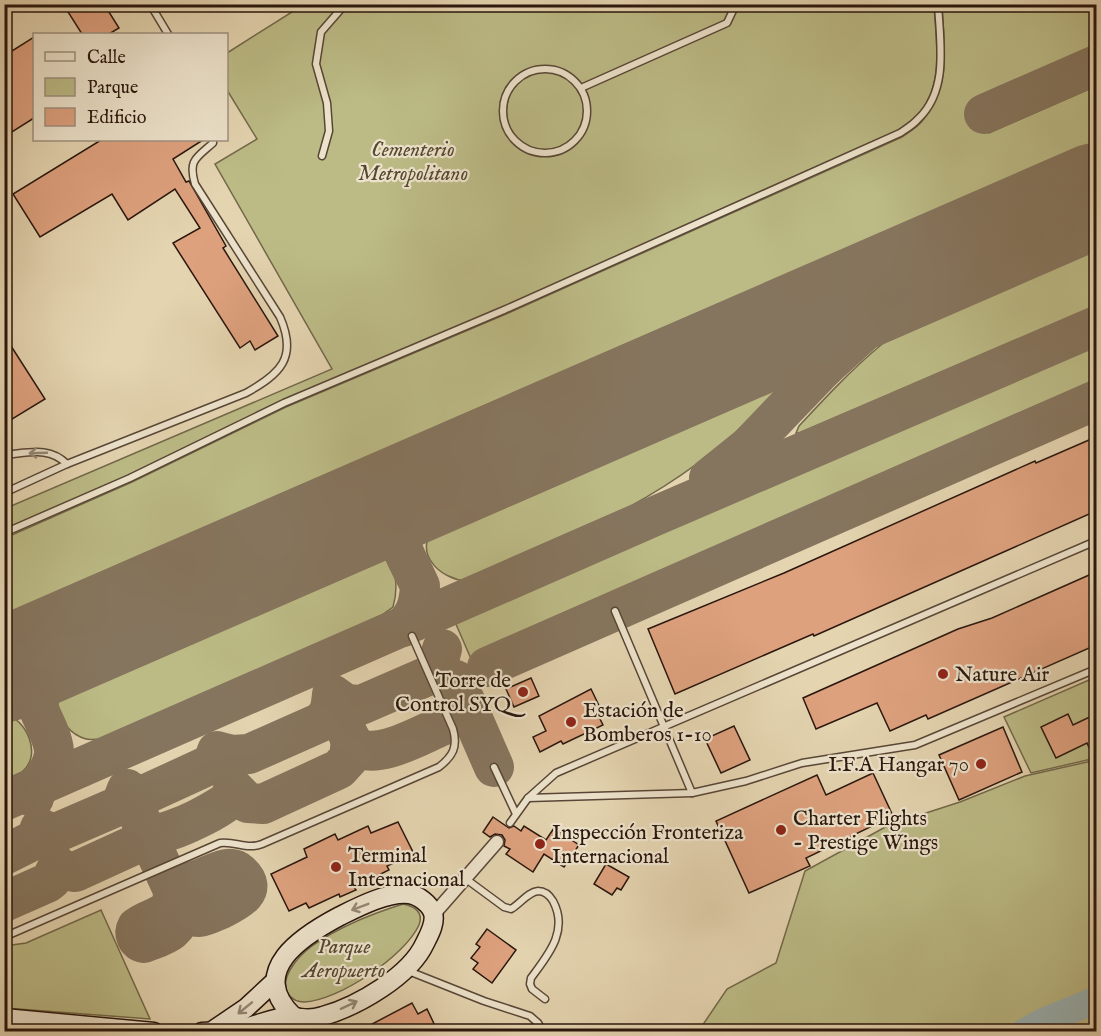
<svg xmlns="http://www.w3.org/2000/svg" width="1101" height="1036" font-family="'IM FELL English',serif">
  <rect width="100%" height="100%" fill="#e4d4b0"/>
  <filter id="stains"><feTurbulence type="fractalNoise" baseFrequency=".00333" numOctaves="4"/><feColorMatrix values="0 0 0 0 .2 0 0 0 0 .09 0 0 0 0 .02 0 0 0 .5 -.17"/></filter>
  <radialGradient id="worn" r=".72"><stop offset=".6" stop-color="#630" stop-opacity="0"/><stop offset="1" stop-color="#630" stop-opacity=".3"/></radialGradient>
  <!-- green -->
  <g fill="#bcbb86" stroke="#72684a" stroke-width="1.5">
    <path d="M303,5H934C936,42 945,86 917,116C911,121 904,126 898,130L503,307L283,400L129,475L5,529L4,509L332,369L215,164L257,139L227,90V53Z"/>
    <path d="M942,5H1096V50L976,103L989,133L1096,86V162L5,635V538L132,482L286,407L506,314L902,137C909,132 918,127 923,120C952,85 944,46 942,5Z"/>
    <path d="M1096,232V307L799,433H796L799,426C825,398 851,370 881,345C945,294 1022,265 1096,232Z"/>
    <polygon points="1096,346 1096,387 472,661 455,622"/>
    <path d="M798,364C788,384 768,400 753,416C668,500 574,535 466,581C442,579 416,557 431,532C435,524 447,519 454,514Z"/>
    <path d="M356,554C361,554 370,552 375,554C399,560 398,589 393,607L379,617L101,739C96,739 90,740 86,739C71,735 57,719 58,703C58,692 70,682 77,675Z"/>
    <polygon points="1096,677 1096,758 1031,773 1004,717"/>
    <path d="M5,714C26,719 43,755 22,772C18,774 13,776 9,778L10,783L5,785Z"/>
    <polygon points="1096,760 1096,1031 698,1032 727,989 776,963 805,871 889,825 960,802 1025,776"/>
    <path d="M403,904C414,906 424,912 419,925C405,956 338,1001 304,1002C298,1002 293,1000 289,995C277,978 300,955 312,946C340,926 371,914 403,904Z"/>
    <polygon points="101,910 150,1019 5,1008 5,946 26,943"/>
  </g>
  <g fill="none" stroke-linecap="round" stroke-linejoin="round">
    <!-- river -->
    <polyline stroke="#9bb5b7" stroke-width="27" points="1024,1032 1044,1021 1096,1000"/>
    <!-- taxiway -->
    <g stroke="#86755e" stroke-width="40">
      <polyline points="984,114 1096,65"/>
      <path d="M797,326C822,334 828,342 824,368"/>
      <polyline points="709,478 749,446 824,368 880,317 943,272 993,241"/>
      <polyline points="356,518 379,520 396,532"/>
      <path d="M403,627C416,615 419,603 420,586C403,548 385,532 412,493"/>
      <polyline points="487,667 1096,400"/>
      <polyline points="456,680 494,767"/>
      <path d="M343,720C346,729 349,740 356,746C375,762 422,734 442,726C455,716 461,710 461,693"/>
      <path d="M34,798C38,781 54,770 54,752C54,744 51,737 48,730C33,695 23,688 46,653"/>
      <polyline points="4,801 655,516 1096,326"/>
      <path d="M137,812L182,910C188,914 192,917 199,917C207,916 214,912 221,909C235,902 260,891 240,873C224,857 194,893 170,881"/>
      <path d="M4,855L36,839L40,828L48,832H58L116,807L122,802L127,789L134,794H146L207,766L213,762L217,751L232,755L249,754L319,723C330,716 331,706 332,694L346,704L361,705L430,675L437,668L442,649"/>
      <path d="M173,890C174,918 155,914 137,927C133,934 137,942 144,943C164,935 178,933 182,910"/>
      <path d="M4,902L47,883L51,880L58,866L63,870L75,872L134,845L139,841L144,828C149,831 153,833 158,833C173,833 223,808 232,797L233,788L248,803L263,804L339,769L349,758L351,740"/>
    </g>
    <!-- runway -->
    <polyline stroke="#86755e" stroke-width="104" points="4,670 1096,195"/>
  </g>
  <!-- building -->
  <g fill="#dea17e" stroke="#29160d" stroke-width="1.5">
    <polygon points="63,4 104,4 119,28 109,34 82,34"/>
    <polygon points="34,37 34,118 4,137 4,56"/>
    <polygon points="101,140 203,140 173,159 186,182 189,181 226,246 223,248 278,336 255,350 250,341 240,348 173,243 200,228 175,189 128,220 112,194 40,237 13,194"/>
    <polygon points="4,335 45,399 4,424"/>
    <polygon points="1096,437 1096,511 814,636 813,634 675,694 648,629 784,573 1035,461 1036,463"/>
    <polygon points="1096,572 1096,645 928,719 926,715 890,731 877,703 816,729 803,698 958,629 992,618"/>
    <polygon points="531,678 539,696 514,707 506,689"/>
    <polygon points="591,689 604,716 600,719 603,725 563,744 561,741 540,752 533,737 546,731 539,716"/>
    <polygon points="1068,714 1073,725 1096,714 1096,763 1087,743 1056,758 1041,727"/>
    <polygon points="734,726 750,760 721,773 705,739"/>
    <polygon points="1003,727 1022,772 959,800 939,755"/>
    <polygon points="873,773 893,816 806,858 810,866 749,893 716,821 817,775 826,795"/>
    <polygon points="493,817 509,828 514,826 521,831 524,826 546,840 554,828 579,845 564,867 544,854 533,872 506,854 510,849 504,846 505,840 502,835 495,834 490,837 483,832"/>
    <polygon points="398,822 414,854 387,866 389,870 354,887 356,890 340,897 339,894 309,908 306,903 289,911 271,874 307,857 304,849 335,834 338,840 368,826 371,833"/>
    <polygon points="606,864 629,877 621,890 617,888 612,895 594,884"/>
    <polygon points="487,929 516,950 492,983 473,969 478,963 471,958 480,947 476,944"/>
    <polygon points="412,1003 418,1014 427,1009 438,1032 357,1032"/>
  </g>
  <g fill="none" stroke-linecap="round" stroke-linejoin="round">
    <!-- service casing -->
    <g stroke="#584636" stroke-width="9">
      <g id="service">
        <polyline points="150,4 168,34"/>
        <circle cx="545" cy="111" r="42"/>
        <polyline points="581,88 727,23 736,4"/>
        <polyline points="322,156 329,131 327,103 316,64 321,32 341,9 349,4"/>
        <path d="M4,455C29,453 49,446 67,464"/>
        <path d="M4,493L67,464L246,393C280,374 298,358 280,317L195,184C188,160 196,158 213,143V140"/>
        <path d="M4,533L130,478L284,403L504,310L900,133C906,129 913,125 918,119C949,90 940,43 938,4"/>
        <polyline points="615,611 692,793"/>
        <polyline points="494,767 516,814"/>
        <polyline points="528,798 692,793 746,781 802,763 915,745 1096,669"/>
        <polyline points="510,823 528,798 556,773 1096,541"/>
        <path d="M466,879L504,907L511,909C520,904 528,892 538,891C545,891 550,896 553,901C569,931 548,955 531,978L530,984L532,989L545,999"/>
        <path d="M4,937L220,843C236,841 247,850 262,844L439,767C453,756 458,747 453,729L412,636"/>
        <polyline points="406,970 484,1001 530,1016 538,1023 543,1032"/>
      </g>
    </g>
    <!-- minor casing -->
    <g stroke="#584636" stroke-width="15">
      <polyline id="minor" points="434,914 497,842"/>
    </g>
    <!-- secondary casing -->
    <g stroke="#29160d" stroke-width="21">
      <g id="secondary">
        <polyline points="4,1018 154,1032"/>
        <polyline points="215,1029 246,1008 274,982"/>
        <path d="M202,1032C214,1031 227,1031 239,1029C256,1026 274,1017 292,1016C296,1016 297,1018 301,1018C307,1019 317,1018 323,1016C358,1006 410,976 425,943C429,935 436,923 433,913C430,904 418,895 409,894C387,892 360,906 340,916C302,936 247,971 293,1016"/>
      </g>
    </g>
    <!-- service -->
    <use href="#service" stroke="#ede3cc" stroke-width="6"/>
    <!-- minor -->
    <use href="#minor" stroke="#ede3cc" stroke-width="12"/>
    <!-- secondary -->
    <use href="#secondary" stroke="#ede3cc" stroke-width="18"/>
  </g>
  <!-- one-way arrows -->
  <defs><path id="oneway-shaft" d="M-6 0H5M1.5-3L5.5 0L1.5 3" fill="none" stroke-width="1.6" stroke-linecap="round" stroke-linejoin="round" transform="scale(1.5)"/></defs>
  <g stroke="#958776">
    <use href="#oneway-shaft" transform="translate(38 453) rotate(178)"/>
    <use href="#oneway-shaft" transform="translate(360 907) rotate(159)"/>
    <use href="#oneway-shaft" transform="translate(349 1005) rotate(-25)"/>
    <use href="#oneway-shaft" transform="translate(245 1008) rotate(141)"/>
  </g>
  <!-- markers -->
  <g fill="#8f2418" stroke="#ede3cc" stroke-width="2">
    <circle cx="943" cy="674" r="6"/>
    <circle cx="523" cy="692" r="6"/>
    <circle cx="571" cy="722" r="6"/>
    <circle cx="981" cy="764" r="6"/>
    <circle cx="781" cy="830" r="6"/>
    <circle cx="540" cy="844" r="6"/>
    <circle cx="336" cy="867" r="6"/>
  </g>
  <g text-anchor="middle" stroke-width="4.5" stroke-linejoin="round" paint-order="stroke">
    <!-- park labels -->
    <g font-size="21" font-style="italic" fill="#554831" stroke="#ede3cc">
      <text x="413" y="156">Cementerio<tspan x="413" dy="24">Metropolitano</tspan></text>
      <text x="344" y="953">Parque<tspan x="344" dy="24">Aeropuerto</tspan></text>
    </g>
    <!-- poi labels -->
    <g font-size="21" fill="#29160d" stroke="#ede3cc" text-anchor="start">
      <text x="955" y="681">Nature Air</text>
      <text x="511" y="687" text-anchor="end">Torre de<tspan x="511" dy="24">Control SYQ</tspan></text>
      <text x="583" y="717">Estación de<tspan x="583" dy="24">Bomberos 1-10</tspan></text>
      <text x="969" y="771" text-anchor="end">I.F.A Hangar 70</text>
      <text x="793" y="825">Charter Flights<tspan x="793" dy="24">- Prestige Wings</tspan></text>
      <text x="552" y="839">Inspección Fronteriza<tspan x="552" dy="24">Internacional</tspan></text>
      <text x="348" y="862">Terminal<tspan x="348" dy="24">Internacional</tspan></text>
    </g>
  </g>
  <!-- margin -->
  <rect width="1101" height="1036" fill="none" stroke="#e4d4b0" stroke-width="24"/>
  <rect x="6" y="6" width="1089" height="1024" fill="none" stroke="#29160d" stroke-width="3"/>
  <rect x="12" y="12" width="1077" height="1012" fill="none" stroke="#29160d" stroke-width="1.5"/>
  <!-- legend -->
  <rect x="33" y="33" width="195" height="108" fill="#ede3cc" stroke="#9f9180" stroke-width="1.5"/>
  <rect x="45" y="52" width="30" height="9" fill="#ede3cc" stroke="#9f9180" stroke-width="1.5"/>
  <text x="87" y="63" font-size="18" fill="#29160d">Calle</text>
  <rect x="45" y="78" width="30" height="18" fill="#bcbb86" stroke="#9f9180" stroke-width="1.5"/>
  <text x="87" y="93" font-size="18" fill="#29160d">Parque</text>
  <rect x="45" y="108" width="30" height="18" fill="#dea17e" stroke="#9f9180" stroke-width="1.5"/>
  <text x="87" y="123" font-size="18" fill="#29160d">Edificio</text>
  <rect width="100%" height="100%" filter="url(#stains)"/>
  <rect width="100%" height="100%" fill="url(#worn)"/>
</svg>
